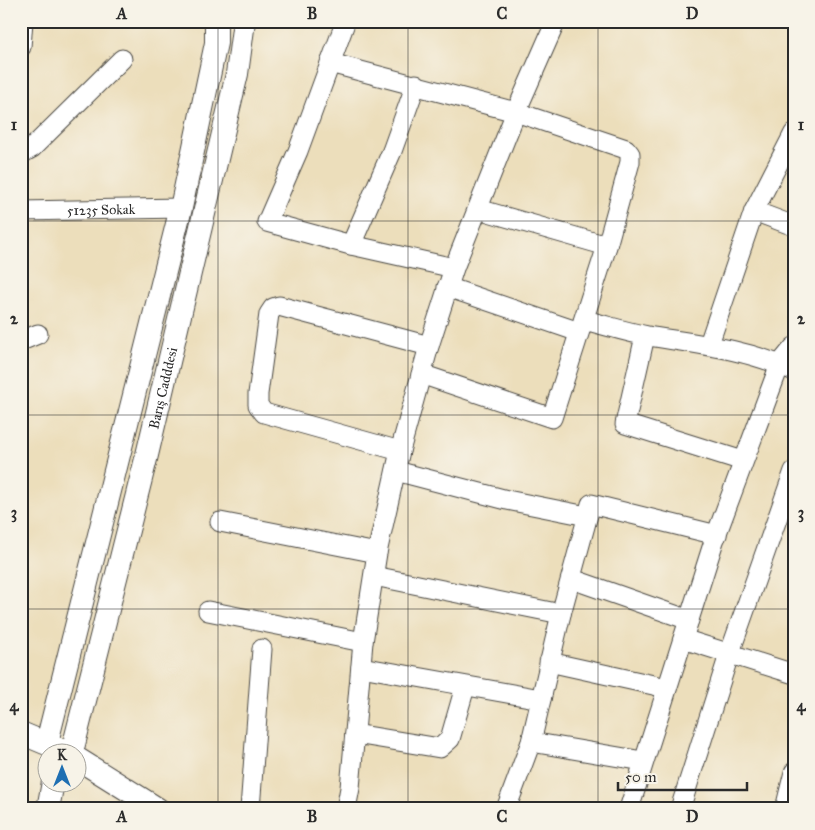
<svg xmlns="http://www.w3.org/2000/svg" width="815" height="830" font-family="'IM FELL Great Primer',serif">
  <rect width="100%" height="100%" fill="#f7f3e8"/>
  <filter id="ink" filterUnits="userSpaceOnUse"><feTurbulence type="fractalNoise" baseFrequency=".02" numOctaves="2"/><feDisplacementMap in="SourceGraphic" scale="10" xChannelSelector="R" yChannelSelector="G"/><feConvolveMatrix kernelMatrix="1 2 1 2 8 2 1 2 1" color-interpolation-filters="sRGB"/></filter>
  <filter id="wash" filterUnits="userSpaceOnUse"><feTurbulence type="fractalNoise" baseFrequency=".0096" numOctaves="4" result="noise"/><feDisplacementMap in="SourceGraphic" scale="20" xChannelSelector="R" yChannelSelector="G"/><feGaussianBlur stdDeviation="1.12" result="paint"/><feColorMatrix in="noise" values="0 0 0 0 0 0 0 0 0 0 0 0 0 0 0 0 0 1.4 0 .05"/><feComposite in="paint" operator="in"/></filter>
  <g filter="url(#wash)">
    <rect width="100%" height="100%" fill="#ecdebb"/>
  </g>
  <g filter="url(#ink)">
    <g fill="none" stroke-linecap="round" stroke-linejoin="round">
      <!-- minor casing -->
      <g stroke="#484641" stroke-width="21">
        <g id="minor">
          <polyline points="345,23 298,151 267,222 351,245 454,268"/>
          <polyline points="21,47 23,21"/>
          <polyline points="330,63 516,112 626,149 630,154 630,162 607,246 552,418 421,374"/>
          <polyline points="21,154 32,148 122,59"/>
          <polyline points="478,209 607,246"/>
          <path id="s1" d="M21,211L181,208"/>
          <polyline points="754,211 794,226"/>
          <polyline points="351,245 392,151 416,84"/>
          <polyline points="447,287 579,332"/>
          <path d="M584,320C605,325 626,332 648,336C697,344 748,349 794,371"/>
          <polyline points="645,336 625,424 743,461"/>
          <polyline points="21,341 38,334"/>
          <polyline points="709,344 754,211 794,133"/>
          <polyline points="400,451 264,413 258,405 258,394 269,314 273,308 279,306 429,346"/>
          <polyline points="396,471 507,500 587,516"/>
          <polyline points="220,522 377,553"/>
          <polyline points="374,576 561,614"/>
          <polyline points="572,579 689,620"/>
          <polyline points="208,611 363,642"/>
          <polyline points="683,639 794,674"/>
          <polyline points="549,662 667,688"/>
          <polyline points="361,667 541,699"/>
          <polyline points="355,734 440,748 450,739 465,687"/>
          <polyline points="531,742 643,761"/>
          <polyline points="250,809 262,649"/>
          <polyline points="346,809 350,788 363,642 377,553 400,451 429,346 454,268 516,112 556,21"/>
          <polyline points="506,809 531,742 561,614 591,504 717,535"/>
          <polyline points="629,809 714,541 780,364 794,347"/>
          <polyline points="680,809 728,658 794,471"/>
          <polyline points="785,809 794,772"/>
        </g>
      </g>
      <!-- major casing -->
      <g stroke="#484641" stroke-width="24">
        <g id="major">
          <polyline points="21,733 59,749"/>
          <polyline points="47,742 181,208 216,43 216,21"/>
          <path id="s2" d="M72,752L147,455L237,74L244,21"/>
          <polyline points="78,759 158,809"/>
          <polyline points="48,809 53,782"/>
        </g>
      </g>
      <!-- minor -->
      <use href="#minor" stroke="#fff" stroke-width="19"/>
      <!-- major -->
      <use href="#major" stroke="#fff" stroke-width="22"/>
    </g>
  </g>
  <!-- grid -->
  <path fill="none" stroke="#2b2b2b" stroke-width="1" stroke-opacity="0.55" d="M218,21V809M408,21V809M598,21V809M21,221H794M21,415H794M21,609H794"/>
  <g text-anchor="middle" stroke-width="4.5" stroke-linejoin="round" paint-order="stroke">
    <!-- street labels -->
    <g font-size="14" fill="#2b2b2b" stroke="#f7f3e8">
      <text dy="5" stroke="none"><textPath href="#s1" startOffset="80">51235 Sokak</textPath></text>
      <text dy="5" stroke="none"><textPath href="#s2" startOffset="375">Barış Cadddesi</textPath></text>
    </g>
  </g>
  <!-- margin -->
  <rect width="815" height="830" fill="none" stroke="#f7f3e8" stroke-width="55"/>
  <!-- north arrow -->
  <g transform="translate(62 768)"><circle r="24" fill="#f7f3e8" stroke="#a5a39c"/>
  <path d="M0-4L9 19L0 12L-9 19Z" fill="#1f6fb2"/>
  <text y="-8" font-size="14" font-weight="bold" text-anchor="middle" fill="#2b2b2b">K</text>
  </g>
  <!-- scale -->
  <path d="M618 782v8h129v-8" fill="none" stroke="#2b2b2b" stroke-width="2.5"/>
  <text x="625" y="782" font-size="15" fill="#2b2b2b" stroke="#f7f3e8" stroke-width="4" paint-order="stroke">50 m</text>
  <rect x="28" y="28" width="760" height="774" fill="none" stroke="#2b2b2b" stroke-width="2"/>
  <g font-size="16" text-anchor="middle" font-weight="bold" fill="#2b2b2b">
    <text x="122" y="19">A</text>
    <text x="312" y="19">B</text>
    <text x="502" y="19">C</text>
    <text x="692" y="19">D</text>
    <text x="14" y="130">1</text>
    <text x="801" y="130">1</text>
    <text x="14" y="324">2</text>
    <text x="801" y="324">2</text>
    <text x="14" y="518">3</text>
    <text x="801" y="518">3</text>
    <text x="14" y="711">4</text>
    <text x="801" y="711">4</text>
    <text x="122" y="822">A</text>
    <text x="312" y="822">B</text>
    <text x="502" y="822">C</text>
    <text x="692" y="822">D</text>
  </g>
</svg>
